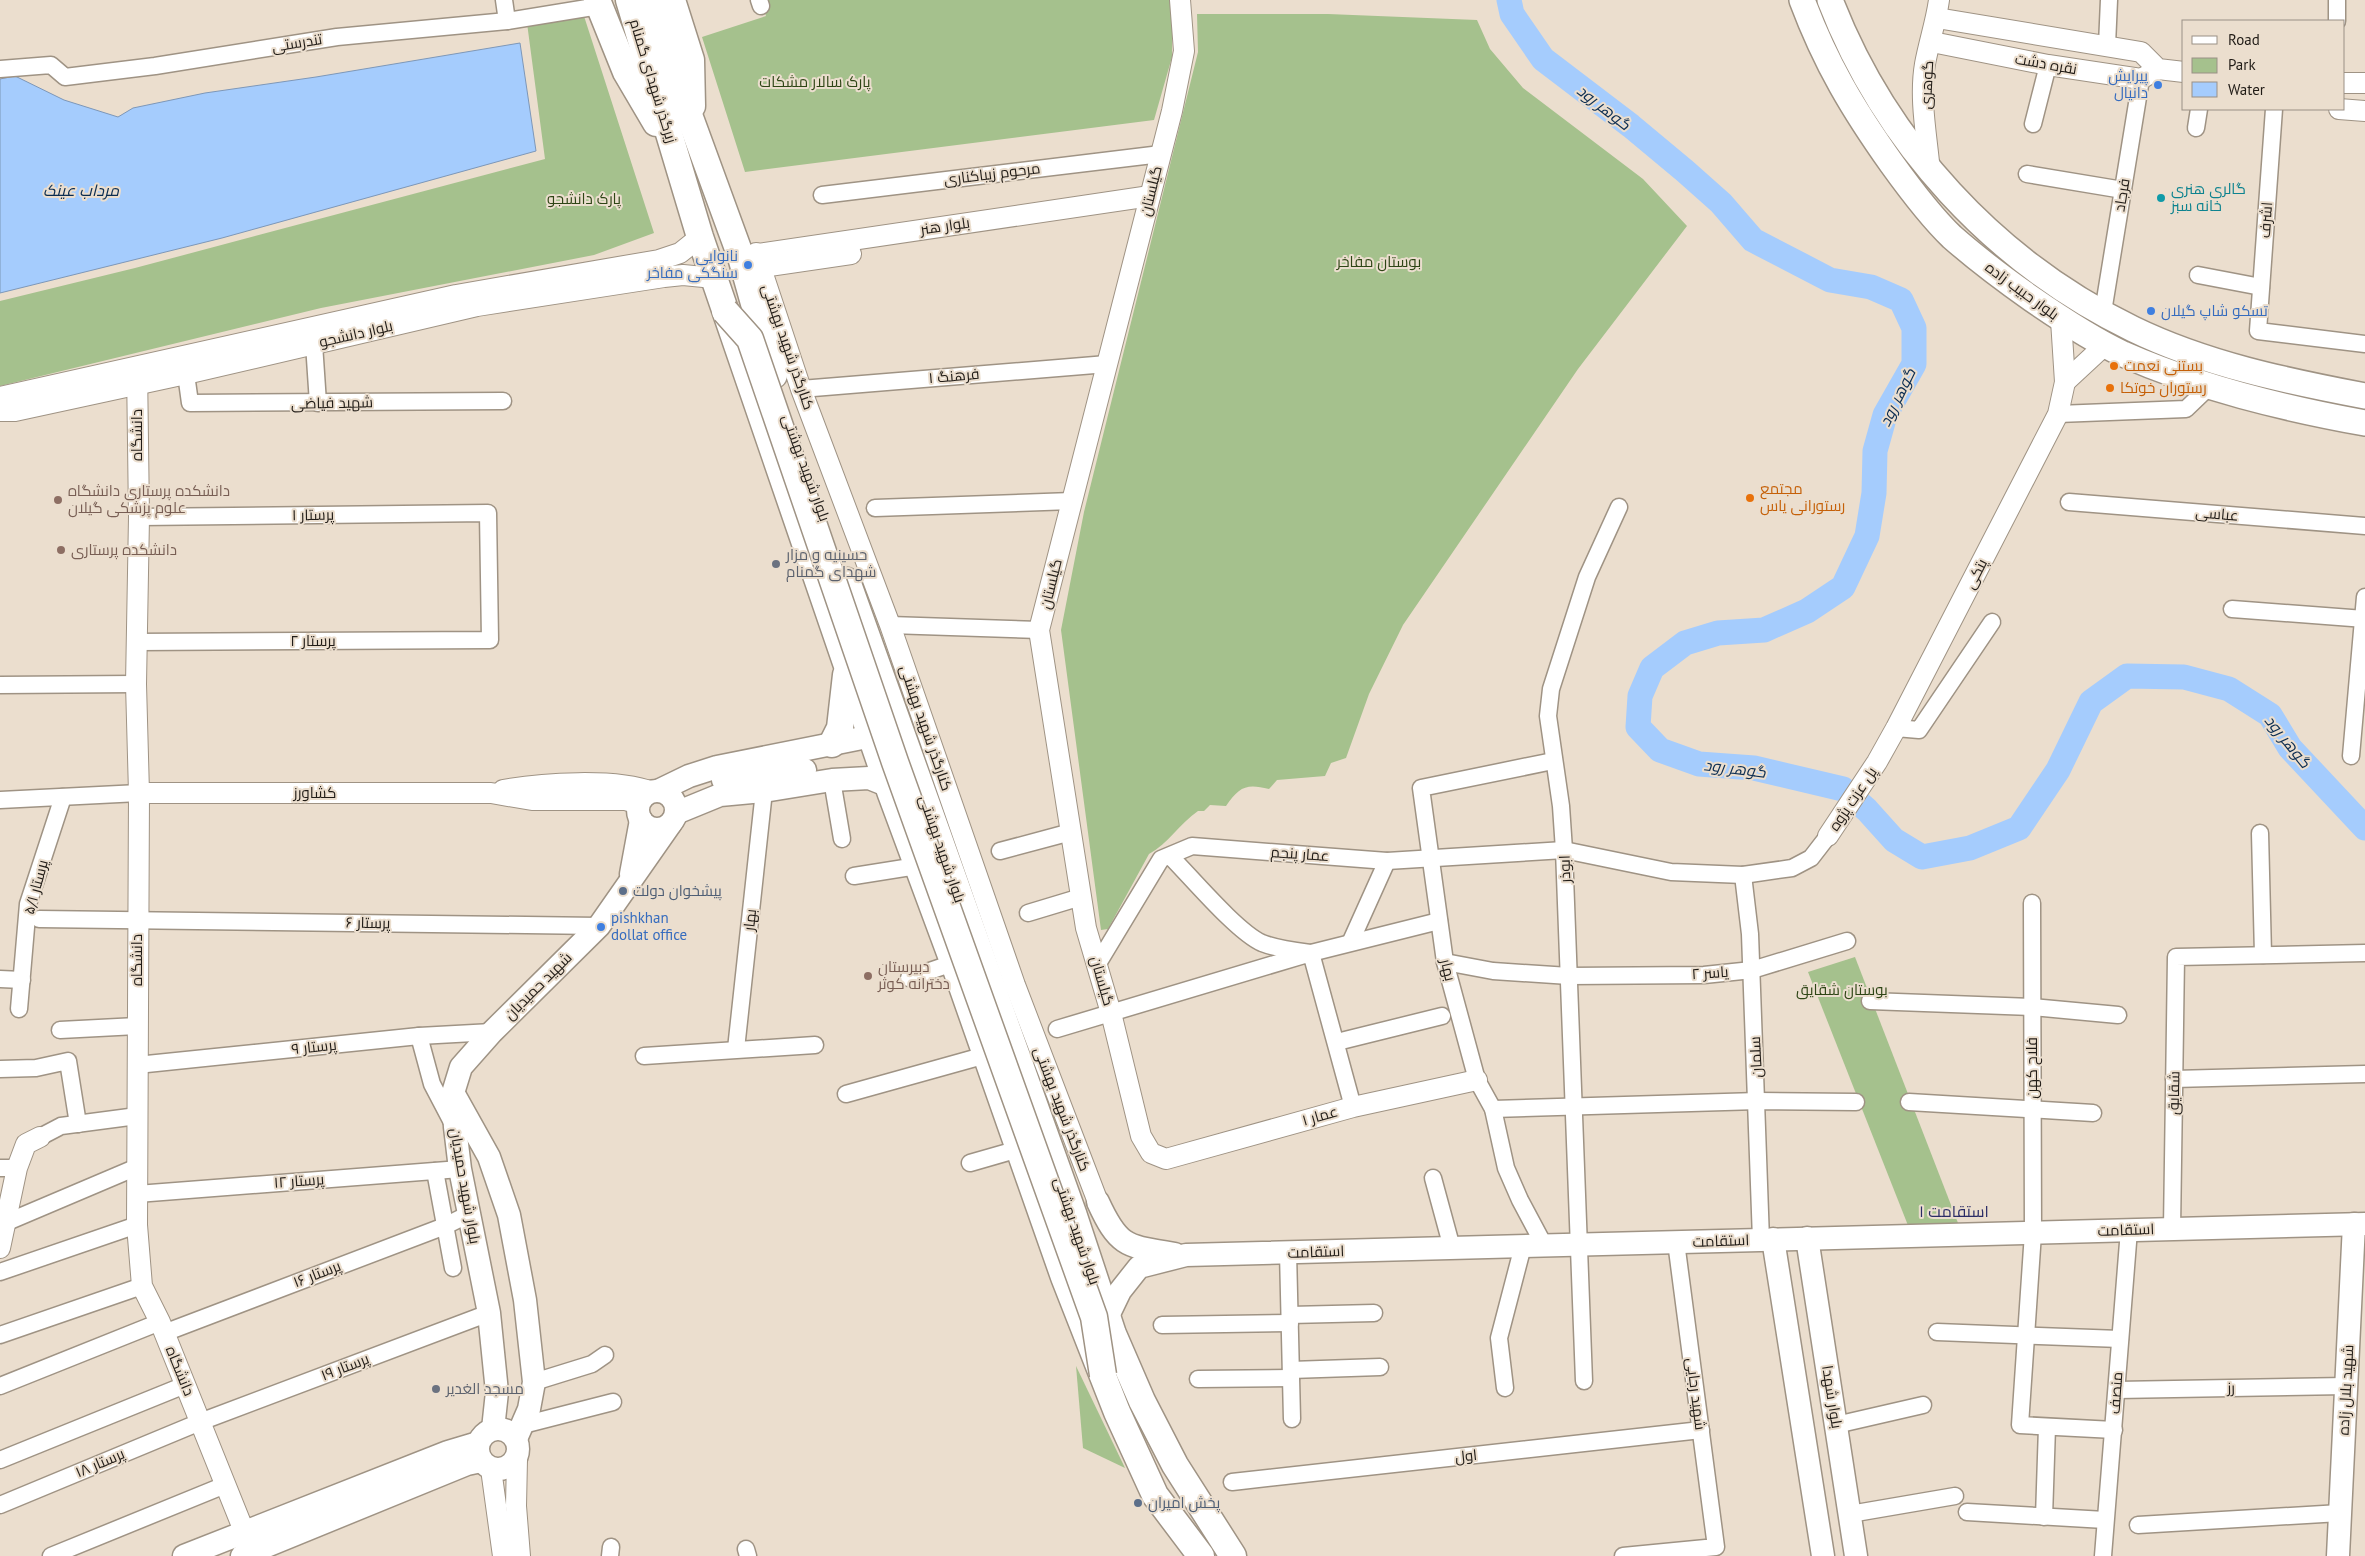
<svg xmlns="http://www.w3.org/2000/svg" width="2365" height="1556" font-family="'PT Sans',Cairo,sans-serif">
  <rect width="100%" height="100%" fill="#ebdece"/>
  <!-- green -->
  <g fill="#a5c18d">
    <polygon points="760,0 1172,0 1172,57 1154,120 745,172 702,37 766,16"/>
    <polygon points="583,13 654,233 594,255 321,308 0,386 0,301 135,268 545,159 527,23"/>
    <path d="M1197,14H1328L1477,20L1490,49L1523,88L1643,179L1687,226L1578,369L1403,625L1369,694L1346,758L1331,763L1325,776L1277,780L1269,789C1246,783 1239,787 1226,806L1210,805L1204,811H1198C1180,823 1168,844 1149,854L1108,929L1101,930L1061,630L1084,512L1198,52Z"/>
    <polygon points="1855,957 1958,1223 1909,1228 1808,972"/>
    <polygon points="1076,1366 1125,1468 1083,1448"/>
  </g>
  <!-- water -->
  <polygon fill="#a5ccfd" stroke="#7d97b8" points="520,43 536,151 222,238 0,293 0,79 15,76 64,100 118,117 133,108 205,93 316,77"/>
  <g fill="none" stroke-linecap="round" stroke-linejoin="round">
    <!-- river -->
    <polyline stroke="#a5ccfd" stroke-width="25" points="1509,0 1512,14 1543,59 1631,126 1685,171 1721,203 1753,240 1830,280 1871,287 1901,300 1914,328 1914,364 1885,415 1875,451 1874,493 1867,536 1843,587 1807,611 1764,630 1718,633 1685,643 1652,668 1640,696 1638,727 1660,750 1699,764 1754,768 1843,789 1867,810 1894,840 1922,857 1970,848 2019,828 2058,770 2091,702 2127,676 2184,677 2229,689 2270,715 2290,748 2365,828"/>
    <!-- minor casing -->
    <g stroke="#9f9384" stroke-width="19">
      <g id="minor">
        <polyline points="504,0 507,21"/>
        <polyline points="759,0 761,6"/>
        <polyline points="2337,0 2337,21"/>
        <polyline points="2107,45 2109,0"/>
        <polyline points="0,69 51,65 65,77 155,66 337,37 507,21 599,6"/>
        <polyline points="2274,109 2258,331 2365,344"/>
        <polyline points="2033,124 2048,65"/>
        <polyline points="2196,128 2199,109"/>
        <polyline points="2027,174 2123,190"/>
        <polyline points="822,195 1161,154"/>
        <polyline points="2198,275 2261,287"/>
        <polyline points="2103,312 2141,79"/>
        <polyline points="314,344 318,403"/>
        <polyline points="186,374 190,403 503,401"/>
        <polyline points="801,389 1107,364"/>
        <polyline points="2058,414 2186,409 2210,386"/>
        <polyline points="2069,502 2365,526"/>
        <polyline points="875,508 1072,501"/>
        <polyline points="2232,609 2365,619"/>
        <polyline points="890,625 1039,630"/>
        <polyline points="137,642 490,640 488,513 139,517"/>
        <polyline points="0,685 136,684"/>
        <polyline points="1896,728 1919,730 1992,622"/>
        <polyline points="2351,756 2365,597"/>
        <polyline points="832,780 842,839"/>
        <polyline points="0,800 139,793"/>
        <polyline points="2260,833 2263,955"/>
        <polyline points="1000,851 1071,832"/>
        <path d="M1170,856C1191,877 1237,932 1262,943C1277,949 1295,951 1311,953L1439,921"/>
        <polyline points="1743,875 1750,934 1761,1240"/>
        <polyline points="854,876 917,866"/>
        <polyline points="2032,903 2033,1233 2020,1425 2114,1430"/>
        <polyline points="1028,913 1081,897"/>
        <polyline points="39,919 599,926"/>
        <polyline points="1351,941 1387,861"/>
        <polyline points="1445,962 1493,971 1569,976 1704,975 1752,970 1847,941"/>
        <polyline points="1097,965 1161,859 1192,846 1387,861 1564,850 1671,872 1743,875 1792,868 1811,858 1828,836"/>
        <polyline points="909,978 953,963"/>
        <polyline points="0,979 22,980"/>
        <polyline points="1870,1001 2032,1007 2118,1015"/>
        <polyline points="19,1009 28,904 63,797"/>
        <polyline points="1057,1029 1311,953 1353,1107"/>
        <polyline points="60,1030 137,1026"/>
        <polyline points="419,1036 432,1084 454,1126"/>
        <polyline points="1337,1042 1442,1016"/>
        <polyline points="736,1049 764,791"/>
        <polyline points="644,1056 815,1045"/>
        <polyline points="137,1065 419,1036 492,1032"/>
        <polyline points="0,1069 36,1068 68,1061 78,1124"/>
        <polyline points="2174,1079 2365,1074"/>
        <polyline points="846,1094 986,1055"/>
        <polyline points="1909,1102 2093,1113"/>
        <polyline points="1493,1109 1758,1101 1856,1102"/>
        <polyline points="40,1137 61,1126 137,1116"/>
        <polyline points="970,1163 1019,1149"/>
        <polyline points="0,1168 17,1168"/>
        <polyline points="435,1171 453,1268"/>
        <polyline points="1433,1178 1452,1248"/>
        <polyline points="137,1194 460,1169"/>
        <polyline points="0,1223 5,1223 137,1167"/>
        <polyline points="2172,1229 2176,957 2365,953"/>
        <polyline points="1544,1245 1520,1200 1506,1168 1493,1109 1477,1080 1445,962 1421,788 1553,761"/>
        <polyline points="1288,1252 1292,1419"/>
        <polyline points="0,1272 137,1225"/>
        <polyline points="1290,1315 1374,1313"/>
        <polyline points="1162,1325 1290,1323"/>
        <polyline points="1937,1332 2120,1339"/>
        <polyline points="164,1333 445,1226 469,1214"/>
        <polyline points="0,1335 142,1286"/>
        <polyline points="1291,1370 1380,1367"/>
        <polyline points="1198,1379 1291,1378"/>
        <polyline points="1584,1381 1564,850 1561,806 1548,716 1551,689 1587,577 1619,507"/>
        <polyline points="534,1382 592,1364 605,1355"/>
        <polyline points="0,1386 160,1322"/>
        <polyline points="1505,1388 1499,1338 1523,1246"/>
        <polyline points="2117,1390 2346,1386"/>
        <polyline points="523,1425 613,1402"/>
        <polyline points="1836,1425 1923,1405"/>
        <polyline points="0,1460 185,1385"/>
        <polyline points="1232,1482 1701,1430"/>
        <polyline points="0,1505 200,1422 489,1313"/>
        <polyline points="1967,1512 2105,1520"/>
        <polyline points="1850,1514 1955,1496"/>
        <polyline points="2044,1517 2047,1427"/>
        <polyline points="2138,1525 2340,1513"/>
        <polyline points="746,1549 748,1556"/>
        <polyline points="51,1556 225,1485"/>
        <polyline points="610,1556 611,1547"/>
        <polyline points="1623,1556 1716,1547 1676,1242"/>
        <polyline points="2103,1556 2129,1230"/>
      </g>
    </g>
    <!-- tertiary casing -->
    <g stroke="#9f9384" stroke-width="22">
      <g id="tertiary">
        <polyline points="1180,0 1184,51 1172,111 1039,630 1086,928 1111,1013 1141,1136 1151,1153 1166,1159 1353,1107 1477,1080"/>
        <polyline points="1937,18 2141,52 2158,69 2184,72"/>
        <polyline points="1932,42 2048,65 2141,79 2158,69"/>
        <polyline points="2344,83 2365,83"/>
        <polyline points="2339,109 2365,111"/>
        <path d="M1930,172C1927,137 1919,99 1925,64C1929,42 1936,22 1939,0"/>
        <polyline points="756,253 801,389 890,625 1015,985 1098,1202"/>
        <polyline points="744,256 1150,196"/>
        <polyline points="749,269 851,254"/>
        <polyline points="137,367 139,517 136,684 139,793 137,1225 142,1286 160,1322 244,1531"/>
        <polyline points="2065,382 2106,344"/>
        <polyline points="0,397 456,295 659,260 680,253 700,237"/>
        <polyline points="0,411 15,411 186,374 477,306 664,277 683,275 714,278"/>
        <path d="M503,790C541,783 616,778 652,792"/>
        <polyline points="139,793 491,793 532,800 625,800 639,804"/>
        <polyline points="1828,836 1877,762 1896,728 2058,414 2065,382 2061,320"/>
        <polyline points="0,1248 17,1168 26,1144 40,1137"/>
        <polyline points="517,1459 516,1506 520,1556"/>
        <polyline points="491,1469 503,1556"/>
      </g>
    </g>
    <!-- secondary casing -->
    <g stroke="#9f9384" stroke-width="25">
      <g id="secondary">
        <polyline points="723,780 805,770"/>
        <polyline points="658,791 689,776 717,767 872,736"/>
        <circle cx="657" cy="810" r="19"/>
        <polyline points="676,813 720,795 764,791 832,780 869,778 889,786"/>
        <polyline points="631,874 641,820"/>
        <polyline points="455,1096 489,1157 509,1215 525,1300 534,1382 529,1409 516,1439"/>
        <path d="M1098,1202C1119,1248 1127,1246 1175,1254"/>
        <polyline points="1807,1238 1856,1556"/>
        <polyline points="1773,1239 1823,1556"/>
        <polyline points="1107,1318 1120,1291 1139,1267 1186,1255 2365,1224"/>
        <circle cx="498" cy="1449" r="20"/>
        <polyline points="493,1429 497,1392 489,1313 460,1169 455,1127 453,1093 461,1067 492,1032 599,926 671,823"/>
        <polyline points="184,1556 448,1452 478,1443"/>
        <polyline points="242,1556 467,1464 481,1461"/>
        <polyline points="2338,1556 2354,1224"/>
      </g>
    </g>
    <!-- primary casing -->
    <g stroke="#9f9384" stroke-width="28">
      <g id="primary">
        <path d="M1802,0C1826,64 1853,109 1892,164C1910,189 1930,216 1952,237C1977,259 2005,280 2032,299C2061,319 2091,339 2123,354C2200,388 2282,408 2365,423"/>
        <path d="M1830,0C1885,143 1995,262 2133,329C2205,364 2286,381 2365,396"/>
      </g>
    </g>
    <!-- trunk casing -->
    <g stroke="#9f9384" stroke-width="29">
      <g id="trunk">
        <polyline points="597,0 626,72 656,123"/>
        <polyline points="629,0 700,237 891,794 957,972 1064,1277 1117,1412 1155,1495 1201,1556"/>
        <polyline points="647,0 741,257 774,375"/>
        <polyline points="672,0 691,60 692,106"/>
        <polyline points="847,581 1074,1216 1113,1334 1142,1401 1175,1465 1233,1556"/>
        <polyline points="832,744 840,728 846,675"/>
      </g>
    </g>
    <!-- minor -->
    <use href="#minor" stroke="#fff" stroke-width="16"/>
    <!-- tertiary -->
    <use href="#tertiary" stroke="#fff" stroke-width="20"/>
    <!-- secondary -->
    <use href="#secondary" stroke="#fff" stroke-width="22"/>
    <!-- primary -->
    <use href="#primary" stroke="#fff" stroke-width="25"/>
    <!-- trunk -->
    <use href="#trunk" stroke="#fff" stroke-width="26"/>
    <!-- trunk-bridge casing -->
    <g stroke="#9f9384" stroke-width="29" stroke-linecap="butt">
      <polyline id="trunk-bridge" points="725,311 750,339 895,762 1094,1317 1103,1375"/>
    </g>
    <!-- trunk-bridge -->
    <use href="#trunk-bridge" stroke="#fff" stroke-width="26"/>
  </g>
  <!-- markers -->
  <g fill="#3f7fe0" stroke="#ebdece" stroke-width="2">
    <circle cx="2158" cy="85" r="5"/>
    <circle cx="748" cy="265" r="5"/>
    <circle cx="2151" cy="311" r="5"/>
    <circle cx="601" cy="927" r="5"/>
  </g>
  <circle fill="#0f9aa8" stroke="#ebdece" stroke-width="2" cx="2161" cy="198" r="5"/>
  <g fill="#e8710a" stroke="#ebdece" stroke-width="2">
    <circle cx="2114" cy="366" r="5"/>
    <circle cx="2110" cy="388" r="5"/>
    <circle cx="1750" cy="498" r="5"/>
  </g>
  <g fill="#8d6e63" stroke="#ebdece" stroke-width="2">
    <circle cx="58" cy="500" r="5"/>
    <circle cx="61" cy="550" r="5"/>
    <circle cx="868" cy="976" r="5"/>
  </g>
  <g fill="#6b7280" stroke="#ebdece" stroke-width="2">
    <circle cx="776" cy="564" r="5"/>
    <circle cx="436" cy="1389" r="5"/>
  </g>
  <g fill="#5c6f8a" stroke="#ebdece" stroke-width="2">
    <circle cx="623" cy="891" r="5"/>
    <circle cx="1138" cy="1503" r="5"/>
  </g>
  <g text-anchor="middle" stroke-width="4" stroke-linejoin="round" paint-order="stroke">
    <!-- street labels -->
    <g font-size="15" fill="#211c17" stroke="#ebdece">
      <text transform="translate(297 43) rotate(-9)" y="5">تندرستی</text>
      <text transform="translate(2046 64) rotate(10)" y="5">نقره دشت</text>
      <text transform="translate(653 81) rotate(73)" y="5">زیرگذر شهدای گمنام</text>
      <text transform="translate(1927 85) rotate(-87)" y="5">گوهری</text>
      <text transform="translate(992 174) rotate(-7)" y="5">مرحوم زیباکناری</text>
      <text transform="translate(1151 191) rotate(-76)" y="5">گیلستان</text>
      <text transform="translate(2122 195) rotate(-81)" y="5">فرجاد</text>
      <text transform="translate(2266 220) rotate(-86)" y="5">اشرف</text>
      <text transform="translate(945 226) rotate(-8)" y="5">بلوار هنر</text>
      <text transform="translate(2022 291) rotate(36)" y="5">بلوار حبیب زاده</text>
      <text transform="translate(356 334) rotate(-13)" y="5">بلوار دانشجو</text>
      <text transform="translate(788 347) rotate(71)" y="5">کنارگذر شهید بهشتی</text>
      <text transform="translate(954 376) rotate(-5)" y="5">فرهنگ ۱</text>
      <text transform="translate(332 403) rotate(-1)" y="5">شهید فیاضی</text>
      <text transform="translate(137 435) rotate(-90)" y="5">دانشگاه</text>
      <text transform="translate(806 468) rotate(70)" y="5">بلوار شهید بهشتی</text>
      <text transform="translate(2217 514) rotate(5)" y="5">عباسی</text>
      <text transform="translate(313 515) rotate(-1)" y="5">پرستار ۱</text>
      <text transform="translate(1976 574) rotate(-63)" y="5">پتکی</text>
      <text transform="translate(1051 584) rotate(-76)" y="5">گیلستان</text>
      <text x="313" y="646">پرستار ۲</text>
      <text transform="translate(926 728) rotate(71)" y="5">کنارگذر شهید بهشتی</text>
      <text x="315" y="798">کشاورز</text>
      <text transform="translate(1853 799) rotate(-56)" y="5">پل عزت پژوه</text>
      <text transform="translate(942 849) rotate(71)" y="5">بلوار شهید بهشتی</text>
      <text transform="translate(1300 854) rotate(4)" y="5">عمار پنجم</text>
      <text transform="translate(1565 869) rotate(-92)" y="5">ابوذر</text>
      <text transform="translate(36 887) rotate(-75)" y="5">پرستار ۵/۱</text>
      <text transform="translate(750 920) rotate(-84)" y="5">بهار</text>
      <text transform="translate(368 923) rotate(1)" y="5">پرستار ۶</text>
      <text transform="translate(137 960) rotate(-90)" y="5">دانشگاه</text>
      <text transform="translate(1448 970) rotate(77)" y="5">بهار</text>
      <text transform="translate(1710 973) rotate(-4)" y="5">یاسر ۲</text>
      <text transform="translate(1102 981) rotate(74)" y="5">گیلستان</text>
      <text transform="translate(538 986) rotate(-45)" y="5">شهید حمیدیان</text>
      <text transform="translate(314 1047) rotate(-6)" y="5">پرستار ۹</text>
      <text transform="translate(1756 1057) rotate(-93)" y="5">سلمان</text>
      <text transform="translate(2032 1068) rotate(-90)" y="5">فلاح کهن</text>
      <text transform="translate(2174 1093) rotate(-89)" y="5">شقایق</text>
      <text transform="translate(1062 1109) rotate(69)" y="5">کنارگذر شهید بهشتی</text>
      <text transform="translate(1320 1116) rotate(-16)" y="5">عمار ۱</text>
      <text transform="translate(299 1181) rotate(-4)" y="5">پرستار ۱۲</text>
      <text transform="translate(465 1186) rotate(80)" y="5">بلوار شهید حمیدیان</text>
      <text transform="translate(2126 1230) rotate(-2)" y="5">استقامت</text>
      <text transform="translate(1077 1231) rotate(71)" y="5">بلوار شهید بهشتی</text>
      <text transform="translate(1721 1241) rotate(-2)" y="5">استقامت</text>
      <text transform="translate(1316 1252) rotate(-2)" y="5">استقامت</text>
      <text transform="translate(317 1274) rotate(-21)" y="5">پرستار ۱۶</text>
      <text transform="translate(345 1367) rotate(-21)" y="5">پرستار ۱۹</text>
      <text transform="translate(180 1371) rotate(68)" y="5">دانشگاه</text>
      <text transform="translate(2231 1388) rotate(-1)" y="5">رز</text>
      <text transform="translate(2346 1390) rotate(-87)" y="5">شهید بلال زاده</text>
      <text transform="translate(2116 1393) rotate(-86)" y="5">منصف</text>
      <text transform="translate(1696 1394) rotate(83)" y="5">شهید رجایی</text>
      <text transform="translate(1832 1397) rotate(81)" y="5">بلوار شهدا</text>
      <text transform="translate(1466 1456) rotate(-6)" y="5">اول</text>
      <text transform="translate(100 1463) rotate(-23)" y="5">پرستار ۱۸</text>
    </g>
    <!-- shop labels -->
    <g font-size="15" fill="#366cbe" stroke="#ebdece" text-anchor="end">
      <text x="2148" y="81">پیرایش<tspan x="2148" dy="17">دانیال</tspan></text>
      <text x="738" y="261">نانوایی<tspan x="738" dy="17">سنگکی مفاخر</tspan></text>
      <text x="2161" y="316" text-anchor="start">تسکو شاپ گیلان</text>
      <text x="611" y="923" text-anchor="start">pishkhan<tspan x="611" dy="17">dollat office</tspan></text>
    </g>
    <!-- park labels -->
    <g font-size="15" fill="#2e4515" stroke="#ebdece">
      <text x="815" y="87">پارک سالار مشکات</text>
      <text x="584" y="204">پارک دانشجو</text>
      <text x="1379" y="267">بوستان مفاخر</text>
      <text x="1842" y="995">بوستان شقایق</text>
    </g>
    <!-- culture labels -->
    <g font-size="15" fill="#0d838f" stroke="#ebdece" text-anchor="start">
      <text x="2171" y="194">گالری هنری<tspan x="2171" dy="17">خانه سبز</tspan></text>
    </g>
    <!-- food labels -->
    <g font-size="15" fill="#c56008" stroke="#ebdece" text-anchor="start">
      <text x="2124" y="371">بستنی نعمت</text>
      <text x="2120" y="393">رستوران خوتکا</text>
      <text x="1760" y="494">مجتمع<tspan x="1760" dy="17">رستورانی یاس</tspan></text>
    </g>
    <!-- education labels -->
    <g font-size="15" fill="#785e54" stroke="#ebdece" text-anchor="start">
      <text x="68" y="496">دانشکده پرستاری دانشگاه<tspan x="68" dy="17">علوم پزشکی گیلان</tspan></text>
      <text x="71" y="555">دانشکده پرستاری</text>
      <text x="878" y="972">دبیرستان<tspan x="878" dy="17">دخترانه کوثر</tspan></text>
    </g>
    <!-- worship labels -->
    <g font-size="15" fill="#5b616d" stroke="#ebdece" text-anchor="start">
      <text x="786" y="560">حسینیه و مزار<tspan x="786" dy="17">شهدای گمنام</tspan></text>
      <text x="446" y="1394">مسجد الغدیر</text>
    </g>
    <!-- service labels -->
    <g font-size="15" fill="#4e5e75" stroke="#ebdece" text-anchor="start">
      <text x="633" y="896">پیشخوان دولت</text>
      <text x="1148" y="1508">پخش امیران</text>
    </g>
    <!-- water labels -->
    <g font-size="16" font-style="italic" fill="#0a2c51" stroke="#ebdece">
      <text transform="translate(1604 107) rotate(38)" y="6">گوهر رود</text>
      <text x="81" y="196">مرداب عینک</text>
      <text transform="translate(1897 397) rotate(-64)" y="6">گوهر رود</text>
      <text transform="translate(2288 741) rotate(51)" y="6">گوهر رود</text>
      <text transform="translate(1735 768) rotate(7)" y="6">گوهر رود</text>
    </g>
    <!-- neighbourhood labels -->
    <g font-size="16" fill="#2a2b65" stroke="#ebdece">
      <text x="1954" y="1217">استقامت ۱</text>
    </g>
  </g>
  <!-- legend -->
  <rect x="2182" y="20" width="162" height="90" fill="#ebdece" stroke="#9a9085"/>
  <rect x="2192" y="36" width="25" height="8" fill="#ffffff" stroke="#9a9085"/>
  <text x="2228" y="45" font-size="15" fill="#211c17">Road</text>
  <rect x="2192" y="58" width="25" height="15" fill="#a5c18d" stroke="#9a9085"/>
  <text x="2228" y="70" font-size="15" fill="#211c17">Park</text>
  <rect x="2192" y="82" width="25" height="15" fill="#a5ccfd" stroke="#9a9085"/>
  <text x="2228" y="95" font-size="15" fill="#211c17">Water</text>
</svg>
